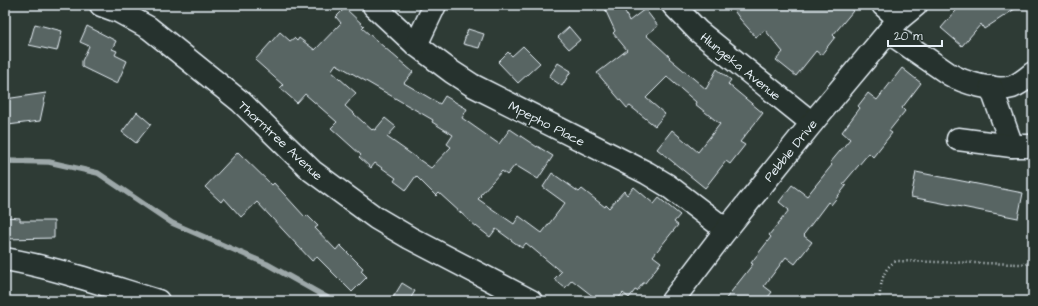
<svg xmlns="http://www.w3.org/2000/svg" width="1038" height="306" font-family="'Architects Daughter',sans-serif">
  <rect width="100%" height="100%" fill="#2e3b35"/>
  <filter id="ink" filterUnits="userSpaceOnUse"><feTurbulence type="fractalNoise" baseFrequency=".025" numOctaves="2"/><feDisplacementMap in="SourceGraphic" scale="8" xChannelSelector="R" yChannelSelector="G"/><feConvolveMatrix kernelMatrix="1 2 1 2 8 2 1 2 1" color-interpolation-filters="sRGB"/></filter>
  <g filter="url(#ink)">
    <g fill="none" stroke-linecap="round" stroke-linejoin="round">
      <!-- stream -->
      <polyline stroke="#9da8a9" stroke-width="5.5" points="5,161 49,162 98,173 172,223 267,264 333,301"/>
    </g>
    <!-- building -->
    <g fill="#596563" stroke="#e8f1f8" fill-rule="evenodd">
      <polygon points="603,5 622,5 629,21 645,9 658,26 646,35 670,57 669,58 706,89 717,69 731,80 728,84 763,113 740,142 745,145 730,164 726,161 705,188 657,149 672,130 698,152 720,124 695,104 696,102 667,77 646,98 665,114 655,126 630,106 627,108 597,73 627,50 613,33 615,31"/>
      <polygon points="730,5 845,5 853,11 833,35 835,37 821,55 816,51 796,76 776,60 783,52 765,30 756,37 740,19"/>
      <polygon points="961,5 1021,5 984,29 981,24 962,46 941,28"/>
      <path d="M345,8L364,26L362,28L413,72L404,83L440,104L445,96L467,109L462,118L499,144L510,129L537,147V146L553,156L538,179L515,165L507,175L502,171L480,195L481,196L478,199L514,224L519,216L542,233L565,203L543,187L552,173L579,192L582,189L605,207L606,205L609,208L624,191L627,195L634,187L654,204L659,198L680,215L674,222L678,225L653,256L661,262L645,283H643L637,291L635,290L629,298L623,293L616,301H599L572,280L565,288L554,279L561,272L526,243L522,248L496,229L490,237L472,223L439,193L436,196L416,176L406,190L394,181L396,178L375,163L371,168L359,157L361,155L331,128L337,122L305,94L297,103L280,88L283,85L255,60L280,32L290,41L294,38L297,41L299,38L315,50L341,23L336,17ZM336,64L433,120L432,122L453,135L447,144L451,147L431,168L387,137L396,127L385,118L375,130L373,129L372,130L345,106L356,93L331,71Z"/>
      <polygon points="35,24 62,31 57,51 29,45"/>
      <polygon points="87,26 116,41 112,49 117,51 115,55 127,61 117,84 82,67 82,61 89,46 80,42"/>
      <polygon points="569,27 580,40 569,49 558,37"/>
      <polygon points="468,29 484,34 479,48 463,44"/>
      <polygon points="523,46 540,63 518,83 498,62 508,52 512,56"/>
      <polygon points="558,63 571,71 562,86 549,77"/>
      <polygon points="902,68 921,83 902,108 905,111 889,131 892,133 873,157 869,153 843,184 846,186 831,205 828,202 804,234 805,235 804,236 812,242 795,264 786,257 764,286 772,292 765,301 724,301 753,264 751,263 771,237 769,235 789,210 779,202 792,185 807,196 832,165 830,163 850,139 842,132 860,108 858,106 868,93 877,100"/>
      <polygon points="46,93 40,121 8,125 5,99"/>
      <polygon points="137,112 151,124 136,143 122,132"/>
      <polygon points="238,152 272,185 274,183 305,217 307,215 318,226 315,228 336,250 340,245 363,268 361,271 367,277 352,292 317,257 312,261 257,202 241,217 224,198 221,202 205,187"/>
      <polygon points="916,172 1023,193 1018,218 911,197"/>
      <polygon points="5,217 20,218 20,221 54,221 54,238 5,239"/>
      <polygon points="402,283 415,291 409,301 391,301"/>
    </g>
    <g fill="none" stroke-linecap="round" stroke-linejoin="round">
      <!-- minor casing -->
      <g stroke="#e8f1f8" stroke-width="25">
        <g id="minor">
          <polyline points="101,5 120,12 149,28 241,102 312,171 376,218 410,238 531,301"/>
          <polyline points="673,5 698,31 812,123"/>
          <polyline points="883,5 899,19"/>
          <polyline points="374,6 416,45 452,72 472,85 647,173 667,185 726,230"/>
          <path d="M888,32L949,74C964,83 996,92 1012,87C1020,84 1027,78 1033,73"/>
          <polyline points="416,45 435,5"/>
          <polyline points="991,87 1012,146"/>
          <polyline points="958,139 1012,146 1033,146"/>
          <path d="M5,259C57,268 108,286 158,301"/>
          <polyline points="672,301 726,230 812,123 899,19 916,5"/>
        </g>
      </g>
      <!-- path -->
      <path stroke="#e8f1f8" stroke-width="2.5" stroke-dasharray="1 3" stroke-linecap="butt" d="M879,301C881,286 881,269 896,261L1020,264L1033,263"/>
      <!-- minor -->
      <use href="#minor" stroke="#26332d" stroke-width="22"/>
    </g>
  </g>
  <g text-anchor="middle" stroke-width="4" stroke-linejoin="round" paint-order="stroke">
    <!-- street labels -->
    <g font-size="13" fill="#e8f1f8" stroke="#26332d">
      <text transform="translate(741 66) rotate(39)" y="5">Hlungeka Avenue</text>
      <text transform="translate(547 123) rotate(27)" y="5">Mpepho Place</text>
      <text transform="translate(281 140) rotate(43)" y="5">Thorntree Avenue</text>
      <text transform="translate(790 150) rotate(-51)" y="5">Pebble Drive</text>
    </g>
  </g>
  <!-- margin -->
  <rect width="1038" height="306" fill="none" stroke="#26332d" stroke-width="20"/>
  <rect x="10" y="10" width="1018" height="286" fill="none" stroke="#e8f1f8" stroke-width="1.5" filter="url(#ink)"/>
  <!-- scale -->
  <path d="M888 40v6h54v-6" fill="none" stroke="#e8f1f8" stroke-width="2"/>
  <text x="894" y="40" font-size="12" fill="#e8f1f8" stroke="#26332d" stroke-width="3" paint-order="stroke">20 m</text>
</svg>
